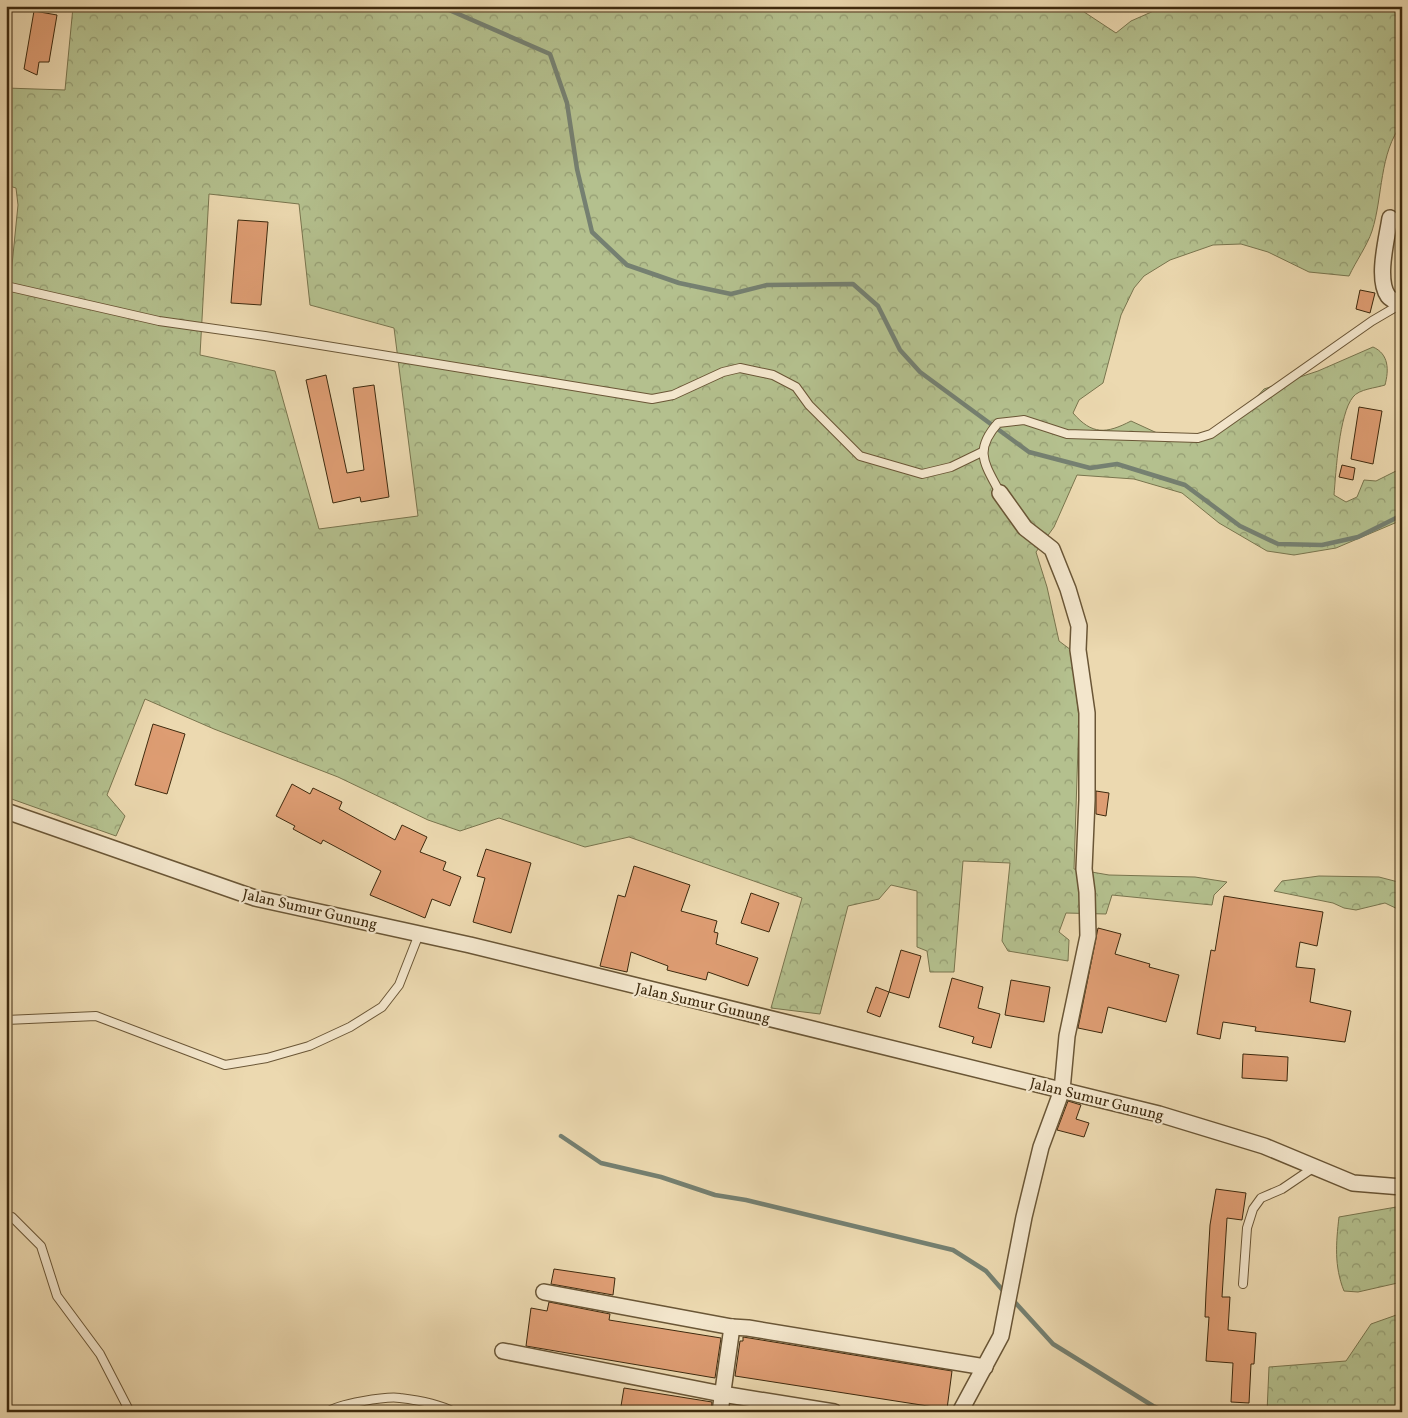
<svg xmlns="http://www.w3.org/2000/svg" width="1408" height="1418" font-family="Vollkorn,serif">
  <defs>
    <pattern id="forest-crowns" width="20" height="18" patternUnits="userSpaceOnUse" patternTransform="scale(1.25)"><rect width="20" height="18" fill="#b4c08e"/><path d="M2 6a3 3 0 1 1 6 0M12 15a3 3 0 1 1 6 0" fill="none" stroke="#949c72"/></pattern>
  </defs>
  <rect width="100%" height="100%" fill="#ecd9b0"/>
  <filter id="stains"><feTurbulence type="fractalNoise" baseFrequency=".004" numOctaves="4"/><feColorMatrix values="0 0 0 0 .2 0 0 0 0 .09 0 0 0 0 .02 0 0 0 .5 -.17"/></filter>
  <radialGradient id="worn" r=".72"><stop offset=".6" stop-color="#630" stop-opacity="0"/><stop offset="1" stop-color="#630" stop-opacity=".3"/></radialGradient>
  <!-- forest -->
  <g fill="url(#forest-crowns)" stroke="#79754e" fill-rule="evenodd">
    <path d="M70,6H1075L1116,33L1131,21L1165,6H1402V124C1379,153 1383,197 1372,231C1367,246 1356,261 1349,276L1309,272L1268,252L1241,244L1213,245L1170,260L1144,276L1134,288L1121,315L1103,383L1079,400L1073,413C1092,435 1106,434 1131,421L1168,438L1182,440L1208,433L1255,399L1264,389L1318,371L1373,347C1389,354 1389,370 1385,385C1376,388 1359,389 1353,397C1339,414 1336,472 1334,495L1346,502L1357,497L1364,480L1376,481L1402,468V520L1336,548L1294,555L1267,551L1219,523L1182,493L1134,479L1077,475L1054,527L1036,552L1047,587L1059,641L1071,650L1079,717L1074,869L1109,875L1195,877L1227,882L1214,895L1212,905L1112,895L1106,914L1066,913L1059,932L1069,940L1068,961L1008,951L1002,941L1010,863L963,861L954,972H930L927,951L917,947V891L891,885L879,899L848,906L820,1014L771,1008L802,898L629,837L585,847L499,818L460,831L428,820L338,777L214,729L145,699L107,795L125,816L116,836L6,797V779L12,763L6,760V274L11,275L18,205L16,188L6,185V88L65,90L73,7ZM209,194L299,204L310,305L394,328L418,516L319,529L275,371L200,355Z"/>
    <polygon points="1319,876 1379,877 1402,883 1402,911 1385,903 1356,910 1344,908 1333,903 1274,891 1282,881"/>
    <path d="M1402,1206V1282L1358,1292L1344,1291C1334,1266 1336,1243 1339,1217Z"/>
    <polygon points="1402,1313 1402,1412 1267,1412 1269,1367 1346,1361 1371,1324"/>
  </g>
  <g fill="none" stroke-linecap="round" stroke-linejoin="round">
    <!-- stream -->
    <g stroke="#758071" stroke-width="4.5">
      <polyline points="440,6 550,54 567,103 577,169 592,232 627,265 679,283 731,294 767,285 853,284 878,306 900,350 920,372 1029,452 1090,468 1117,464 1185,485 1240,526 1278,544 1322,545 1358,537 1402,515"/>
      <polyline points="561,1136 601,1163 661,1177 715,1195 746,1200 953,1250 986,1271 1006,1294"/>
      <polyline points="1012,1299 1053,1344 1153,1406 1168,1412"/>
    </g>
  </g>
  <!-- building -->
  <g fill="#de9d73" stroke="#3e2a0e">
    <polygon points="34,11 57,15 49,62 39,62 37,75 24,69"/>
    <polygon points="238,220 268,222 261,305 231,303"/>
    <polygon points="1360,290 1375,293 1370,313 1356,309"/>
    <polygon points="326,375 347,473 364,470 353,388 374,385 389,497 361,502 360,497 333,503 306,380"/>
    <polygon points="1359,407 1382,411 1373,464 1351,459"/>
    <polygon points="1342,465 1355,468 1353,480 1339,477"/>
    <polygon points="153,724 185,734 167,794 135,785"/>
    <polygon points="292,784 310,794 313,788 342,802 339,809 395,840 402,825 427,837 420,852 446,862 443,870 461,877 450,906 432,899 425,918 370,895 381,871 323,840 321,844 293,829 295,826 276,816"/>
    <polygon points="1096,791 1109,793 1106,816 1096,814"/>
    <polygon points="486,849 531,863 511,933 473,922 485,878 477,876"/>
    <polygon points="634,866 690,885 681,911 717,921 714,932 718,933 716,944 758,958 748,986 708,972 706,980 667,970 668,966 631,952 627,972 600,966 618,895 625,897"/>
    <polygon points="751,893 779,903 769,932 741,923"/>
    <polygon points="1224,896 1323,912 1317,946 1300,942 1296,967 1315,969 1310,1002 1351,1011 1345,1042 1255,1031 1256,1027 1223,1022 1220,1039 1197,1034 1211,950 1215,951"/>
    <polygon points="1098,928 1121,934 1115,954 1150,964 1149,967 1179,975 1166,1022 1108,1007 1102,1033 1078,1028"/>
    <polygon points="901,950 921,956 909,998 889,992"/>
    <polygon points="952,978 983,987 978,1008 1000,1014 991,1048 972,1043 974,1037 939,1027"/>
    <polygon points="1011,980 1050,987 1044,1022 1005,1015"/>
    <polygon points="876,987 889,992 880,1017 867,1012"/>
    <polygon points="1243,1054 1288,1057 1287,1081 1242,1078"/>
    <polygon points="1068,1101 1081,1105 1076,1119 1089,1123 1084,1137 1057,1130"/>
    <polygon points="1216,1189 1246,1193 1242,1220 1227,1218 1222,1297 1230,1297 1228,1330 1256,1333 1254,1364 1251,1364 1249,1403 1231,1402 1233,1363 1206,1361 1209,1317 1205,1317 1206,1293 1210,1225"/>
    <polygon points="554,1269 615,1278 613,1295 551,1284"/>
    <polygon points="549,1302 610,1314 609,1320 721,1338 715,1378 526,1346 531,1308 547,1311"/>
    <polygon points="743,1337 952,1371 947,1409 735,1376 740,1341 743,1341"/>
    <polygon points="624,1388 712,1402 711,1412 620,1412"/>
  </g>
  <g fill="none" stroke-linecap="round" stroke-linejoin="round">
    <!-- service casing -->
    <g stroke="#6a5636" stroke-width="10">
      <g id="service">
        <polyline points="6,286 159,321 265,336 652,399 673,395 723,372 740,368 773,375 796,387 809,405 860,456 922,474 951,467 982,452"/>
        <path d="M1000,493C985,464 973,451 998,423L1024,420L1067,434L1198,438L1211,434L1372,321L1401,304"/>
        <polyline points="6,1020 96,1016 225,1065 267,1058 309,1046 350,1027 382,1007 399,985 419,934"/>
        <polyline points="6,1215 12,1217 41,1246 57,1296 100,1354 130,1412"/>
        <polyline points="1243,1284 1247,1228 1253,1209 1261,1198 1282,1189 1313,1168"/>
        <path d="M328,1412C337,1404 387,1396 400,1398C417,1400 439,1404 454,1412"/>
      </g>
    </g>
    <!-- minor casing -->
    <g stroke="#6a5636" stroke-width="18">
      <g id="minor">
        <path d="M1390,218C1387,238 1376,279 1388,296C1391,300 1397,302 1402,304"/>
        <polyline points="6,811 255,898 470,945 1159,1114 1264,1146 1353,1183 1402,1187"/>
        <polyline points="544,1292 732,1327 748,1328 985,1367"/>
        <polyline points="503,1351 722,1394 834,1412"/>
        <polyline points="720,1412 732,1327"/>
        <polyline points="960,1412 1001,1336 1024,1217 1041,1147 1062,1090 1067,1036 1088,936 1087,892 1084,869 1087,800 1087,713 1078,650 1079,626 1068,589 1052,549 1025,528 1000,493"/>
      </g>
    </g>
    <!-- service -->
    <use href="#service" stroke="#f3e6cc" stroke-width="8"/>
    <!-- minor -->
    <use href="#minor" stroke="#f3e6cc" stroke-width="15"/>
  </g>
  <g text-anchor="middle" stroke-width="4.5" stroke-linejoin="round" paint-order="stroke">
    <!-- street labels -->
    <g font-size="15" fill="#3e2a0e" stroke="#f3e6cc">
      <text transform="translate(310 909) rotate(13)" y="5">Jalan Sumur Gunung</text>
      <text transform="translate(703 1003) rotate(13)" y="5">Jalan Sumur Gunung</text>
      <text transform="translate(1097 1099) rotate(14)" y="5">Jalan Sumur Gunung</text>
    </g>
  </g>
  <!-- margin -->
  <rect width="1408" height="1418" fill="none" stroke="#ecd9b0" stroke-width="25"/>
  <rect x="8" y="8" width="1393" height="1403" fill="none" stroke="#3e2a0e" stroke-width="2.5"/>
  <rect x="12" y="12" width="1383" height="1393" fill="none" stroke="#3e2a0e"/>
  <rect width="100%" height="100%" filter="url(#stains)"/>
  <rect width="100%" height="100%" fill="url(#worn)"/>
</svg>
